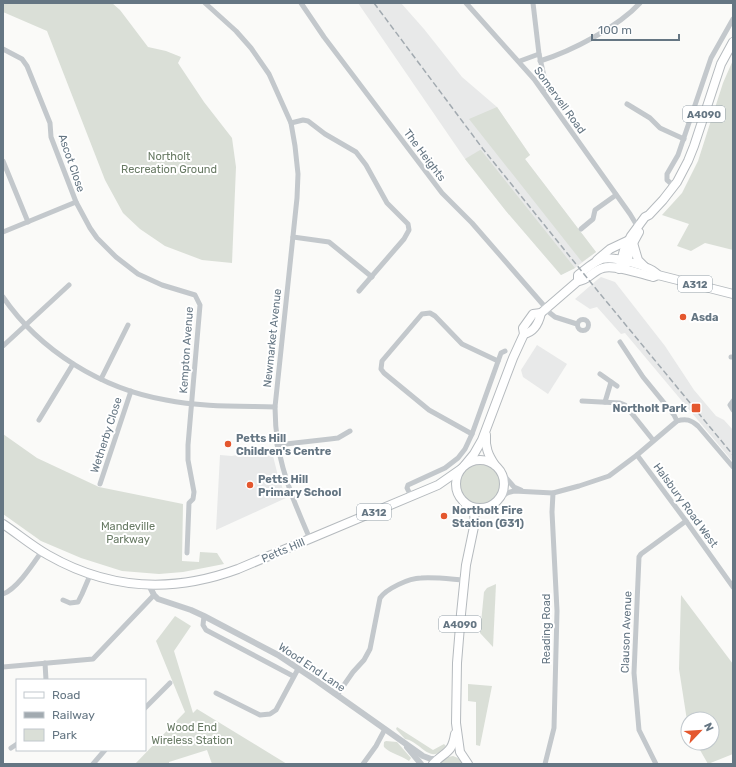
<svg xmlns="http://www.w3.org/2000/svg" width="736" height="767" font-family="Rubik,sans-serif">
  <rect width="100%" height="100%" fill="#fafaf8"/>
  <!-- built -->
  <g fill="#e8e9e9">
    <polygon points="358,3 401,3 424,29 462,77 497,107 530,155 525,159 596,252 575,268 561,275 506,211 465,159"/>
    <polygon points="601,277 615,282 665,346 694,390 716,416 724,420 733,430 733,462 625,333 621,334 597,307 590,309 575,299 597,280"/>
    <polygon points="537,345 567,364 548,394 523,377 521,370"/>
    <polygon points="271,448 277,472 286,498 216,530 220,455 232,456"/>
  </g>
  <!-- green -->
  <g fill="#dadfd7">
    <polygon points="3,3 112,3 120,10 148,47 166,51 181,57 178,63 204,102 232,138 236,167 232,263 202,260 165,246 140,229 123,213 105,180 47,31 3,12"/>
    <polygon points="733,60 733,250 705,243 691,251 677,246 689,224 662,215 682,193 698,161 723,83"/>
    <polygon points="497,107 530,155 525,159 596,252 582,262 469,119"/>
    <polygon points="480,150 481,150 575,268 561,275 506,211 465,159"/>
    <polygon points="3,434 37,458 99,487 183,504 182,561 199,562 200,552 217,553 224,564 183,572 159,574 122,571 81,558 41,541 3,514"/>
    <circle cx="480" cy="484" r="20"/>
    <polygon points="496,584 493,647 480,633 484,592 487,588"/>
    <polygon points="681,595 733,664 733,754 708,764 696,743 712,743 712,719 688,719 688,727 679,669"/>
    <polygon points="175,616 191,626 174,651 193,713 197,709 287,764 212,764 207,750 169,762 169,764 135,764 185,712 156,641"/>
    <polygon points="468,684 492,686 480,746 476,745 476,702 468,701"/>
    <path d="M397,727L433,750L444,744L446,746C430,767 421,741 405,739L396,729Z"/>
    <path d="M386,741L397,742L411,758L409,761C402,756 390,753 385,748C383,746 384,745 384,742Z"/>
    <polygon points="453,756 458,758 463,764 439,764 448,757"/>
  </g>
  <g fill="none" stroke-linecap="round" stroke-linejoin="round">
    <!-- primary casing -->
    <g stroke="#b5babe" stroke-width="10">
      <g id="primary">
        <polyline points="633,243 638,260 645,267"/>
        <polyline points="597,260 610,249 629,240"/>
        <polyline points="625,267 633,243 639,232"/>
        <polyline points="619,269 624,250 631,236 645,217 649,215 663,200 677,182 688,161 694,146 721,64 733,42"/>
        <path d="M578,281C588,281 593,270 603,268C614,264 641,274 653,277L658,275L733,294"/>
        <path d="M578,281V275C585,270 593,262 602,259C613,256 651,266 658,275"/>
        <path d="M524,334C534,332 539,322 541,313"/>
        <path d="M486,435C485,447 488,455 495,465"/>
        <circle cx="480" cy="484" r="24"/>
        <polyline points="465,465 474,454 482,440 513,358 524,334 523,328 533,314 541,313 578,281"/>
        <polyline points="464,502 474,514 475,522 466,565 461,614 457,663 456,723 460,752 468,764"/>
        <path d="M3,524C18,534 32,546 48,555C109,590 173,593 238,569L438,485L461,469"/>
        <path d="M433,764C445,751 452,754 455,734"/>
      </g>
    </g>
    <!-- minor -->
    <g stroke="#c3c8cc" stroke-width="5">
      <path d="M205,3L236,31L251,48L269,74L291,123L295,146L298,174L297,198L275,407C275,420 276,432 278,445C283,477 297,509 310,539"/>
      <polyline points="301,3 324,37 442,193 472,223 546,308"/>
      <polyline points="466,3 534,79 630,214 639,229"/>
      <polyline points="533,3 539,54 546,85 543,91"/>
      <polyline points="3,49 22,59 27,66 50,123 51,137 76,202 90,228 97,238 116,257 138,274 162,285 195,295 200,305 188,445 188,460 194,492 193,499 189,503 187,553"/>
      <polyline points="520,61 539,54"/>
      <path d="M540,61C572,51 618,27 640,3"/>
      <polyline points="627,104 650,118 660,128 684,139"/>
      <polyline points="291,123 303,120 308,121 325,134 356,152 366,165 387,203 408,224 409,230 404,239 359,291"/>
      <polyline points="3,161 28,222"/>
      <polyline points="674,186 667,180 667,174 678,155 711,58 733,19"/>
      <polyline points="581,229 593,219 595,210 616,195"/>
      <polyline points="3,232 76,202"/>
      <polyline points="293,237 329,242 372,277"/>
      <path d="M3,297C40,351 102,389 166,400C201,407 239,406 275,407"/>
      <polyline points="545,309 555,317 577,324"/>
      <circle cx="583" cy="325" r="5.5"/>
      <polyline points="620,342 643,377 674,415 677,421"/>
      <polyline points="3,346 69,285"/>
      <polyline points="731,357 733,357"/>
      <polyline points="600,374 617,386"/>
      <polyline points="101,379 128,325"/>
      <polyline points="582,401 620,403 625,405 653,440"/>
      <polyline points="733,401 730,405 733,410"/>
      <polyline points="605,402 611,382"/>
      <polyline points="39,420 73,364"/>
      <polyline points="472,434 429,410 384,373 381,369 382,361 422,314 430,313 435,316 462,344 498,361"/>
      <polyline points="277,445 330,439 338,438 350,431"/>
      <polyline points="637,455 686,521 733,587"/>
      <polyline points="501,472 514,487 521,490"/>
      <polyline points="100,484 131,391"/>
      <polyline points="411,496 407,488 408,485 445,468 458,458 465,449 472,434 501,353 505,351"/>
      <path d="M499,499L507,493L514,491L553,493L579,486L609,476L637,455L677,421C686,418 691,420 698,426L733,467"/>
      <path d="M3,594C17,589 33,564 42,551"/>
      <polyline points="63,600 70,603 78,602 82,594 91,573"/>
      <polyline points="204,616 203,625 206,630 293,676"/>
      <polyline points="45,663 46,680"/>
      <polyline points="3,667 93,659 154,595"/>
      <polyline points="216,693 260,715 270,714 276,710 298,669"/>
      <path d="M337,695L353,672L364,660L370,649L380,598C386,589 409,578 421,578C435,577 450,579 464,580"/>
      <polyline points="145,708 170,683"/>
      <polyline points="11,748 17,744"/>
      <polyline points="93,764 105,750"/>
      <polyline points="363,764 376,746 385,729"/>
      <polyline points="545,764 554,728 557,611 552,512 553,493"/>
      <polyline points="656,764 639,730 634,673 639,557 641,554 686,521"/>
    </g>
    <!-- tertiary -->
    <g stroke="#c3c8cc" stroke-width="6">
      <polyline points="149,585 154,595 158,599 191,610 204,616 278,655 317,681 423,756 431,759 438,759"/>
      <polyline points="407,747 421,764"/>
    </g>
    <!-- primary -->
    <use href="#primary" stroke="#fff" stroke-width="8"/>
    <!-- rail -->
    <polyline stroke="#a2aab0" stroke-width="1.5" stroke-dasharray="6 3" stroke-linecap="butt" points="374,3 483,149 592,284 733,455"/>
  </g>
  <!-- markers -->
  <g fill="#e4572e" stroke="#fff" stroke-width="1.5">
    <circle cx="683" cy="317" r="4"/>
    <rect x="691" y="403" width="10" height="10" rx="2"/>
    <circle cx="228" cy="444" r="4"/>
    <circle cx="250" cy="485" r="4"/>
    <circle cx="444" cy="516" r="4"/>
  </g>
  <g text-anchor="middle" stroke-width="4" stroke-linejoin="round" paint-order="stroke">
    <!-- shield labels -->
    <g fill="#fff" stroke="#939fa8" stroke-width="1">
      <rect x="683" y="106" width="42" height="16" rx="3"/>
      <rect x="678" y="276" width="34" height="16" rx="3"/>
      <rect x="357" y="504" width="34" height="16" rx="3"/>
      <rect x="439" y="616" width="42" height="16" rx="3"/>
    </g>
    <g font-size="10" font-weight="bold" fill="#657683">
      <text x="704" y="118">A4090</text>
      <text x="695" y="288">A312</text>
      <text x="374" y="516">A312</text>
      <text x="460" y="628">A4090</text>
    </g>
    <!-- street labels -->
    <g font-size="11" fill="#657683" stroke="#fff">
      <text transform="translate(560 100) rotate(54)" y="4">Somervell Road</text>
      <text transform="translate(425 155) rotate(53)" y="4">The Heights</text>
      <text transform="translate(72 163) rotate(71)" y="4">Ascot Close</text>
      <text transform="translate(272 338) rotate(-84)" y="4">Newmarket Avenue</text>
      <text transform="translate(186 350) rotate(-86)" y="4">Kempton Avenue</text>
      <text transform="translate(106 435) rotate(-72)" y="4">Wetherby Close</text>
      <text transform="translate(686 505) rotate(54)" y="4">Halsbury Road West</text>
      <text transform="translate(283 550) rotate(-23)" y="4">Petts Hill</text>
      <text transform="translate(546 629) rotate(-90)" y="4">Reading Road</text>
      <text transform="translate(626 632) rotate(-88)" y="4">Clauson Avenue</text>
      <text transform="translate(312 667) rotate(34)" y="4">Wood End Lane</text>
    </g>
    <!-- park labels -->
    <g font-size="11" fill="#687a64" stroke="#fff">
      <text x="169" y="160">Northolt<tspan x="169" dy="13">Recreation Ground</tspan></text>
      <text x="128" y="530">Mandeville<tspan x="128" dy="13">Parkway</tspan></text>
      <text x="192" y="731">Wood End<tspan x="192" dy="13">Wireless Station</tspan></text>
    </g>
    <!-- poi labels -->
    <g font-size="11" font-weight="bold" fill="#657683" stroke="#fff" text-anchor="start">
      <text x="691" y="321">Asda</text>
      <text x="687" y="412" text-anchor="end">Northolt Park</text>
      <text x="236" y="442">Petts Hill<tspan x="236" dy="13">Children's Centre</tspan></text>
      <text x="258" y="483">Petts Hill<tspan x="258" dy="13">Primary School</tspan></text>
      <text x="452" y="514">Northolt Fire<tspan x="452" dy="13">Station (G31)</tspan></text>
    </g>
  </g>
  <!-- border -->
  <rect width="736" height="767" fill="none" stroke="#657683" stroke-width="8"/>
  <!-- legend -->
  <rect x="16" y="679" width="130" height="72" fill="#ffffff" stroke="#c1c8cd"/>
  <rect x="24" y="692" width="20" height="6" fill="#ffffff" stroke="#c1c8cd"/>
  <text x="52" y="699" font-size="12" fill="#657683">Road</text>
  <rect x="24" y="712" width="20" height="6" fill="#a2aab0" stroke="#c1c8cd"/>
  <text x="52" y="719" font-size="12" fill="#657683">Railway</text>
  <rect x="24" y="729" width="20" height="12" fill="#dadfd7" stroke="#c1c8cd"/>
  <text x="52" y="739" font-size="12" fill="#657683">Park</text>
  <!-- north arrow -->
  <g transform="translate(700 731) rotate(65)"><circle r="19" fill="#ffffff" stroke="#c1c8cd"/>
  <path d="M0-3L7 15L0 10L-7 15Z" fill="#e4572e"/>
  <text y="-6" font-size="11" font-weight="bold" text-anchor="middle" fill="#657683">N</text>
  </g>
  <!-- scale -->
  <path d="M592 34v6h87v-6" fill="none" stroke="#657683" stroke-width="2"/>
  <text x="598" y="34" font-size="12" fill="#657683" stroke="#ffffff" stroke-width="3" paint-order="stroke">100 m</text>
</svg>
